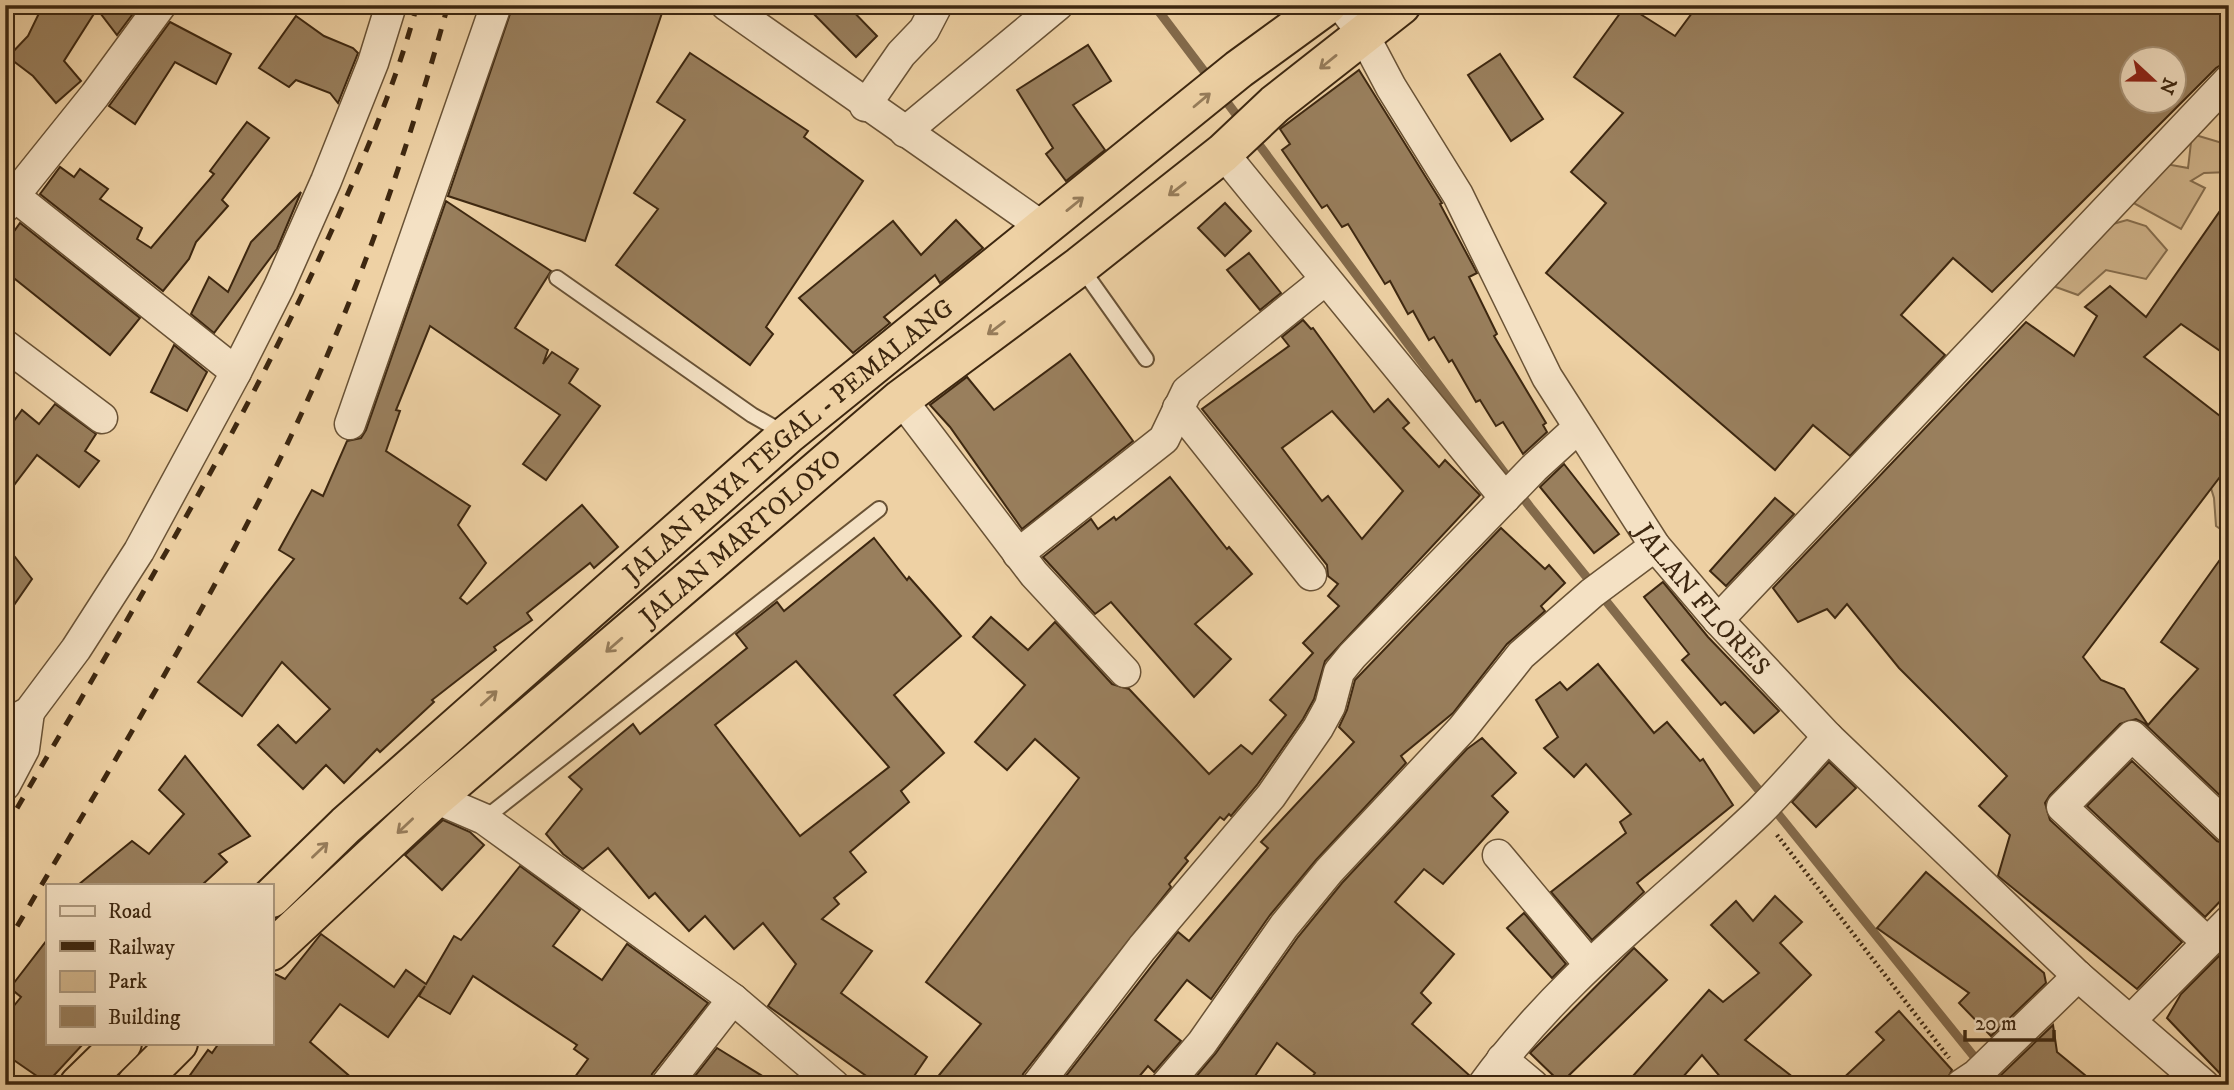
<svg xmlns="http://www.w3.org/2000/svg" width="2234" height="1090" font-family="'IM FELL DW Pica',serif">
  <rect width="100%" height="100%" fill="#eed1a4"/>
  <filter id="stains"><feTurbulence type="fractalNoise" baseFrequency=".00286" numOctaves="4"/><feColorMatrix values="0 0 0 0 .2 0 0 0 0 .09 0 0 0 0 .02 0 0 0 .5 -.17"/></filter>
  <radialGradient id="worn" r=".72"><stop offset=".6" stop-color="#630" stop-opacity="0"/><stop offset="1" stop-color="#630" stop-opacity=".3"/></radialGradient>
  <!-- green -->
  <g fill="#d0b48b" stroke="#866e4e" stroke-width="2">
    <polygon points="2192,134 2229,145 2229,172 2204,173 2191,181 2205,188 2181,229 2128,200 2166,164 2188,168"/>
    <polygon points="2127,220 2146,226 2167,250 2146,279 2106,270 2078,295 2053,286 2113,224"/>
    <polygon points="2229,412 2229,535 2216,526 2214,498 2198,446"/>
  </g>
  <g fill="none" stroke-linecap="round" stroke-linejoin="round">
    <!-- stream -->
    <g stroke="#836a4b" stroke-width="9">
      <polyline points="1154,5 1210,79"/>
      <polyline points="1220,93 1241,121"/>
      <polyline points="1254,138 1530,507 1997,1085"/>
    </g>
  </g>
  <!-- building -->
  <g fill="#997f5d" stroke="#3d2710" stroke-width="2" fill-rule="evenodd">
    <polygon points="43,5 119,5 132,15 117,35 97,9 64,61 81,81 56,103 33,76 8,57 28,36"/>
    <polygon points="513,5 650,5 662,13 585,241 448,196"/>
    <polygon points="805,5 847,5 877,36 856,57"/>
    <path d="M1626,5L1675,36L1698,5H2220L2229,11V60L2216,68L1992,292L1953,258L1901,315L1945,355L1850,456L1813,425L1775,470L1546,273L1606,203L1571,172L1623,113L1574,77ZM2132,60H2174V102H2132Z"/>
    <polygon points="296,16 324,36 353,48 358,53 338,103 330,93 296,80 289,87 259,68"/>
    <polygon points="170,22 231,54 216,84 175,62 135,124 109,106"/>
    <polygon points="1088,45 1111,81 1073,105 1105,150 1066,181 1046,154 1053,148 1017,90"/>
    <polygon points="690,53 808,131 804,137 863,181 766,327 773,334 750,365 616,265 658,209 634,193 685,120 657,102"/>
    <polygon points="1500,54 1543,119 1511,141 1468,75"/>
    <polygon points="1359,70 1442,203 1440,204 1477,273 1469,277 1497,334 1494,336 1546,423 1543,425 1547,432 1523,454 1503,422 1496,426 1480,400 1476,402 1452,360 1449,362 1434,337 1429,340 1413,311 1408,314 1390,281 1385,284 1348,224 1342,227 1327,205 1322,208 1282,150 1290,144 1280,129"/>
    <polygon points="247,122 269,138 222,200 228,206 196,242 189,259 163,291 40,194 60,167 74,177 80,169 108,189 100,199 142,228 137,239 151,248 214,174 210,171"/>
    <polygon points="301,192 277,249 214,333 191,314 209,277 228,292 251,242"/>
    <polygon points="2229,198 2229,357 2181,324 2144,357 2229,423 2229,465 2083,657 2101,680 2124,689 2148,725 2198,669 2161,642 2229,547 2229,804 2144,723 2136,719 2120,724 2050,795 2045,803 2050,820 2182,942 2137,989 1998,876 2010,835 1979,806 2007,776 1899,668 1847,604 1835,618 1827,609 1798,622 1773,588 2026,322 2074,356 2097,316 2085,307 2110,286 2146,317"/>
    <polygon points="446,201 551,271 515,328 548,350 543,364 552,352 578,369 569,383 600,406 546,480 523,464 560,415 430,326 396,410 400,411 386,451 470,506 458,525 486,563 460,598 467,604 582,505 618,547 594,568 590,563 527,613 532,620 494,647 496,650 432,700 434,702 380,752 377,749 344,783 326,765 303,789 258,745 278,725 296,743 330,709 282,662 242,716 198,682 294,559 279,550 312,490 323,496 347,441 361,438 366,430"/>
    <polygon points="1225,203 1251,231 1225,256 1198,228"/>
    <polygon points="956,220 983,248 940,283 935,275 884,317 890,323 853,353 799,298 893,221 921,255"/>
    <polygon points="20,223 140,318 110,355 5,271 5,244"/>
    <polygon points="1249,253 1281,293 1260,310 1227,270"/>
    <path d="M1303,320L1311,329L1313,328L1374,412L1388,399L1409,423L1403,428L1439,467L1445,460L1480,495L1325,661L1314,699L1303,719L1257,785L1231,816L1229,814L1224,820L1220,817L1185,858L1188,861L1169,884L1171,887L1023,1074L1020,1085H931L981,1024L926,982L1079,778L1035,739L1007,770L975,742L1025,685L973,637L991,617L1028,650L1055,622L1112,684L1129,689L1209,774L1241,745L1252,754L1286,715L1270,700L1313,653L1303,643L1339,606L1328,596L1338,584L1328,576L1327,565L1202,409L1289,346L1282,337ZM1332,411L1403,491L1362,539L1328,496L1322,501L1282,448Z"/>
    <polygon points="174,345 207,372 187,411 151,392"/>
    <polygon points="1070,354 1133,441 1022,529 950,427 930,405 967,377 994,410"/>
    <polygon points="55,404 96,434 85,451 99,461 79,487 37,455 5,497 5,433 22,410 39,424"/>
    <polygon points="1564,464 1619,534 1594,553 1540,487"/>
    <polygon points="1170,477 1227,549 1229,547 1252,574 1195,624 1231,659 1194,697 1111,602 1095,614 1043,557 1091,519 1098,529 1114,517 1116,520"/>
    <polygon points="1775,498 1794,514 1726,586 1710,571"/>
    <polygon points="1501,528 1545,569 1549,565 1565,583 1541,606 1545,611 1507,644 1453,713 1401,756 1406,763 1316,860 1270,915 1211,999 1187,980 1155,1020 1181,1041 1154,1072 1148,1066 1132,1085 1059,1085 1178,932 1189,941 1268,848 1261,842 1354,742 1339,727 1347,710 1355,680"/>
    <path d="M874,538L907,580L909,577L961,636L894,695L944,753L901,791L909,802L850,852L866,872L834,898L839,904L822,919L872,951L841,993L927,1057L908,1085H879L768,1006L796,964L763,923L734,949L705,916L689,931L655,893L649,898L608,848L583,869L563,854L546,834L582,789L569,777L633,724L640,734L747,648L736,634L777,602L784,611ZM796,661L889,767L800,836L715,725Z"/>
    <polygon points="5,544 32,579 5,618"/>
    <polygon points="1663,582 1708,637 1779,711 1754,733 1725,702 1721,705 1682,660 1689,654 1644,597"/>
    <polygon points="1598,664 1654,733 1667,722 1700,761 1703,759 1733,805 1637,883 1644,892 1592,940 1551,892 1626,833 1620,822 1631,814 1586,764 1574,777 1544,748 1558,737 1536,700 1560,682 1567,690"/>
    <polygon points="1482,738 1516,773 1492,796 1508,812 1443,884 1424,869 1395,902 1454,954 1421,993 1431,1003 1412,1024 1469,1075 1466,1085 1306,1085 1315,1073 1277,1043 1249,1085 1189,1085 1216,1053 1298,937 1342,883 1467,749"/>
    <polygon points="185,756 250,836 219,854 227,862 202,885 78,885 132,841 149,854 184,814 159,790"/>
    <polygon points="2132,761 2217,841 2229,845 2229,892 2205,917 2087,806"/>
    <polygon points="1829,762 1856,788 1816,827 1792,802"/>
    <polygon points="443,820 470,832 484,845 442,890 405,855"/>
    <polygon points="520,866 580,910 553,946 602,980 627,944 708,1003 652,1074 649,1085 569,1085 588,1059 574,1049 577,1045 473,976 450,1014 419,996 425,986 388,1037 340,1004 310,1042 360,1085 183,1085 208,1050 212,1053 219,1043 271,1043 271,972 285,979 321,934 394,987 406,970 426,984 454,936 461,940"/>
    <polygon points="1926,872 2044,973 2046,983 1991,1036 1959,1003 1969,993 1877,928"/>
    <polygon points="1775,896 1802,922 1780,943 1811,975 1745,1040 1803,1085 1727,1085 1702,1055 1676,1085 1625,1085 1709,990 1723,1002 1759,973 1711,925 1736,901 1753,921"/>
    <polygon points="1524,913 1566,964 1552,978 1507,928"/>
    <polygon points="47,940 47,1043 84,1043 47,1083 5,1054 5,1017 21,997 10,988"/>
    <polygon points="2229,946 2229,1083 2167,1018 2181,994"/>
    <polygon points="1634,948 1667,980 1561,1083 1530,1053"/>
    <polygon points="1899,1011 1952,1070 1944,1085 1836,1085 1884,1040 1876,1032"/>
    <polygon points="2053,1025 2057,1052 2097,1085 2009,1085 2001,1075"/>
    <polygon points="717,1048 777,1085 688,1085"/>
  </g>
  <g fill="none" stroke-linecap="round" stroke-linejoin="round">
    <!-- lane casing -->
    <g stroke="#695235" stroke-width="18">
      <g id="lane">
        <polyline points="1080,266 1146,359"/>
        <polyline points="557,278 752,415 786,434"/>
        <polyline points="484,819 879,509"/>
      </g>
    </g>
    <!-- street casing -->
    <g stroke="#695235" stroke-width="33">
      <g id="street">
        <polyline points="726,5 1044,228"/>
        <path id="s1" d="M1341,5L1363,34L1391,87L1458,195L1547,377L1655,546L1718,620L1828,737L2078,976L2204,1085"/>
        <polyline points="865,106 901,54 924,30 937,5"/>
        <polyline points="905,132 1058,5"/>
        <polyline points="1223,153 1505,498"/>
        <polyline points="13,195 236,372"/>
        <polyline points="5,207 95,95 161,5"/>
        <polyline points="5,345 102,418"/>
        <polyline points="901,399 1034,574 1125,672"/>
        <polyline points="1178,408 1311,575"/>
        <polyline points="350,424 496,5"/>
        <polyline points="1018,554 1164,439 1187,391 1325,280"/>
        <polyline points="1718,620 2229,80"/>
        <polyline points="5,725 29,712 76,649 139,551 236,372 279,287 326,181 373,63 391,5"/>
        <polyline points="5,785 24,749 29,712"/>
        <polyline points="435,798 484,819 733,999 834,1085"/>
        <polyline points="1498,855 1589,964"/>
        <polyline points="2207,942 2062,807 2132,736 2229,828"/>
        <polyline points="2131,1020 2229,921"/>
        <polyline points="1502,1059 1533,1085"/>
        <polyline points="666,1085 733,999"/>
        <polyline points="1037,1085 1142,948 1271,796 1318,728 1330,706 1339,672 1352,656 1534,468 1578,428"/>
        <polyline points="1166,1085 1202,1043 1284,926 1329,871 1462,729 1521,655 1592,593 1655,546"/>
        <path d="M1483,1085C1562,976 1664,903 1759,812C1783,788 1805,762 1828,737"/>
        <polyline points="1961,1085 1976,1075 2078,976"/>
      </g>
    </g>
    <!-- highway casing -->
    <g stroke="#3d2710" stroke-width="42">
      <g id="highway">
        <path id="s2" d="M271,898L346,825L787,435L1239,69L1327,5"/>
        <path id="s3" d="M271,951L435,798L901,399L1080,266L1223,153L1275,104L1401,5"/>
        <polyline points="79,1085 122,1043"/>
        <polyline points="136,1085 178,1043"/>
      </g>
    </g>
    <!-- path -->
    <polyline stroke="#3d2710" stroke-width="4.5" stroke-dasharray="2 3.5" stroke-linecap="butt" points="1777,835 1949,1058"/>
    <!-- lane -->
    <use href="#lane" stroke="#f4e1c4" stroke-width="14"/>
    <!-- street -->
    <use href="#street" stroke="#f4e1c4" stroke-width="30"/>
    <!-- highway -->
    <use href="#highway" stroke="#eed1a4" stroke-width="38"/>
    <!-- rail -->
    <g stroke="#3d2710" stroke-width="5" stroke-dasharray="12 12" stroke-linecap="butt">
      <path d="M5,829C120,630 242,434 335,223C366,153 397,80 417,5"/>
      <path d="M5,947C93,797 184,648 263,493C342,338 402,173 448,5"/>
    </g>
  </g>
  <!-- one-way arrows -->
  <defs><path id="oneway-shaft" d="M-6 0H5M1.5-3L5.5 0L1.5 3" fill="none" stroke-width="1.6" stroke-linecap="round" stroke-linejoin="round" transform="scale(1.75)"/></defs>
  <g stroke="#967c5a">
    <use href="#oneway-shaft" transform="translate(1328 62) rotate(141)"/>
    <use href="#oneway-shaft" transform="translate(1202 100) rotate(-40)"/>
    <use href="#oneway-shaft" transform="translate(1177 189) rotate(142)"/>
    <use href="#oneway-shaft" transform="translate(1075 204) rotate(-39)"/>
    <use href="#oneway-shaft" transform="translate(996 328) rotate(143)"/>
    <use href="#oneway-shaft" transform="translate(614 645) rotate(139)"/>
    <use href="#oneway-shaft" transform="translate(489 698) rotate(-42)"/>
    <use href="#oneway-shaft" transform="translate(405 826) rotate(137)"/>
    <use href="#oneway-shaft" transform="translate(320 850) rotate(-44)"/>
  </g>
  <g text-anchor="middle" stroke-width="5" stroke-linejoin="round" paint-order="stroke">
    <!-- street labels -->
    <g font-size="26" fill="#3d2710" stroke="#f4e1c4">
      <text dy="9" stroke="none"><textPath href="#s2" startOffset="691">JALAN RAYA TEGAL - PEMALANG</textPath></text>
      <text dy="9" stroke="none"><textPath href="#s3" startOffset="626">JALAN MARTOLOYO</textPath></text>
      <text dy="9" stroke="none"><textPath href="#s1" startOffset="698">JALAN FLORES</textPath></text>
    </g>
  </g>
  <!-- margin -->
  <rect width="2234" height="1090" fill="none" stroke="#eed1a4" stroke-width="28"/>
  <rect x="7" y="7" width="2220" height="1076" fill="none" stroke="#3d2710" stroke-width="3.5"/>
  <rect x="14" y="14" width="2206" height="1062" fill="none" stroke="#3d2710" stroke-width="2"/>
  <!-- legend -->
  <rect x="46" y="884" width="228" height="161" fill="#f4e1c4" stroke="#ab977c" stroke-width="2"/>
  <rect x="60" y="906" width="35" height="10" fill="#f4e1c4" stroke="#ab977c" stroke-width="2"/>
  <text x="108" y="918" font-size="21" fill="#3d2710">Road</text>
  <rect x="60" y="941" width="35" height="10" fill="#3d2710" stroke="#ab977c" stroke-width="2"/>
  <text x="108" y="954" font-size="21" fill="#3d2710">Railway</text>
  <rect x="60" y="971" width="35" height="21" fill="#d0b48b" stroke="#ab977c" stroke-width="2"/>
  <text x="108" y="988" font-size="21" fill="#3d2710">Park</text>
  <rect x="60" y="1006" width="35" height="21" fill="#997f5d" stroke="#ab977c" stroke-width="2"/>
  <text x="108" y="1024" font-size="21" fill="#3d2710">Building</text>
  <!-- north arrow -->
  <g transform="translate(2153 80) rotate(112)"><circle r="33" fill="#f4e1c4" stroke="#ab977c" stroke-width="2"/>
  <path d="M0-5L12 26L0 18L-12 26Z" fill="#8f2418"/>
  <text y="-10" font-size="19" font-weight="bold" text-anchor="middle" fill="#3d2710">N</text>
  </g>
  <!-- scale -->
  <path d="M1965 1030v10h89v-10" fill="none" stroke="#3d2710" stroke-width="3.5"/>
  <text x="1975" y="1030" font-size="21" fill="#3d2710" stroke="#f4e1c4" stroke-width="5" paint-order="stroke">20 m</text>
  <rect width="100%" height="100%" filter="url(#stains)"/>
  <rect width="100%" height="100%" fill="url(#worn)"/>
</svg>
